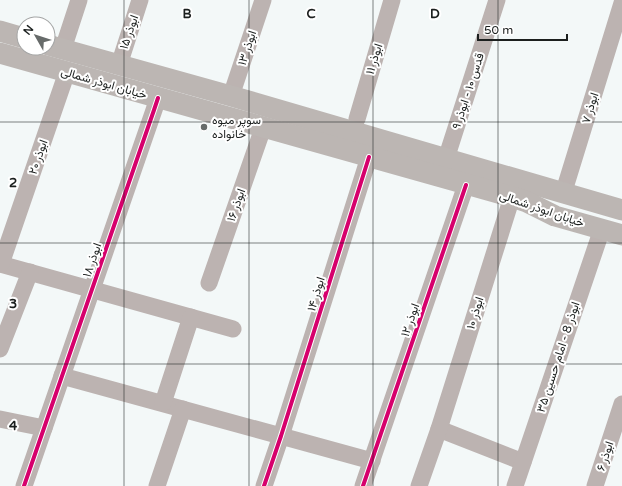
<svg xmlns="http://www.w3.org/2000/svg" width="622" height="486" font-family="'Varela Round',Vazirmatn,sans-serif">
  <rect width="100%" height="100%" fill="#f3f8f8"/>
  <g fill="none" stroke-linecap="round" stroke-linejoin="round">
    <!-- minor -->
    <g stroke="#bcb3b1" stroke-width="17">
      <polyline points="63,49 79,0"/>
      <polyline points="119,65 140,0"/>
      <polyline points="231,96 263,0"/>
      <polyline points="357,119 392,0"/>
      <polyline points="446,159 497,0"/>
      <polyline points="563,194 568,178 622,3"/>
      <polyline points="0,264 233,329"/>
      <polyline points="1,264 67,72"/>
      <polyline points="209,283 263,128"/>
      <polyline points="0,349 30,272"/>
      <polyline points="62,376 372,461"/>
      <polyline points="163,403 191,317"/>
      <polyline points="0,419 44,428"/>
      <polyline points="439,429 523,462"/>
      <polyline points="24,486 154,110 158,98"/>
      <polyline points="157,486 183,409"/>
      <polyline points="264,486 281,436 369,157"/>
      <polyline points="363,486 466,185"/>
      <polyline points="419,486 439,429 512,197"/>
      <polyline points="515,486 602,229"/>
      <polyline points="595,486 622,404"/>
    </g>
    <!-- major -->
    <g stroke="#bcb6b3" stroke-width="21">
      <polyline points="0,31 24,38"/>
      <polyline points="48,45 231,96 622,210"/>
      <polyline points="0,53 512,197 527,202 555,216 622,235"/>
    </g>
    <!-- cycleway casing -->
    <g stroke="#fff" stroke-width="6">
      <g id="cycleway">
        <polyline points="24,486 154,110 158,98"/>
        <polyline points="264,486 281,436 369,157"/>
        <polyline points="363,486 466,185"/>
      </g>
    </g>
    <!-- cycleway -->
    <use href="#cycleway" stroke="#d6006c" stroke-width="4"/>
  </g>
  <!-- grid -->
  <path fill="none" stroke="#1b1f1e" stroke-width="1" stroke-opacity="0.55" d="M124,0V486M249,0V486M373,0V486M498,0V486M0,122H622M0,243H622M0,364H622"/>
  <!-- markers -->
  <circle fill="#676b6a" stroke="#fff" stroke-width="1.5" cx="204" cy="127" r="4"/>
  <g text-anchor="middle" stroke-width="4" stroke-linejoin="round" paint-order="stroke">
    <!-- street labels -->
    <g font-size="12" fill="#1b1f1e" stroke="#fff">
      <text transform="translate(129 32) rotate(-71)" y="4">ابوذر ۱۵</text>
      <text transform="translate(247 48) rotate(-72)" y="4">ابوذر ۱۳</text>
      <text transform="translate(374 59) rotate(-73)" y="4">ابوذر ۱۱</text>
      <text transform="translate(104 83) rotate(16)" y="4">خیابان ابوذر شمالی</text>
      <text transform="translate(468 91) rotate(-72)" y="4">قدس ۱۰ - ابوذر ۹</text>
      <text transform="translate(590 108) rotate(-73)" y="4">ابوذر ۷</text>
      <text transform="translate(38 157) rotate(-71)" y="4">ابوذر ۲۰</text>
      <text transform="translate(236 205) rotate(-71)" y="4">ابوذر ۱۶</text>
      <text transform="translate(542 209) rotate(19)" y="4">خیابان ابوذر شمالی</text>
      <text transform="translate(92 260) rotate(-71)" y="4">ابوذر ۱۸</text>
      <text transform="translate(316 294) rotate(-73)" y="4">ابوذر ۱۴</text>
      <text transform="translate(475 313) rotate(-73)" y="4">ابوذر ۱۰</text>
      <text transform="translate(410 320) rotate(-71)" y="4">ابوذر ۱۲</text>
      <text transform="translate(558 357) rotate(-72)" y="4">ابوذر 8 - امام حسین ۳۵</text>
      <text transform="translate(605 456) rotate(-72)" y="4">ابوذر ۶</text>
    </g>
    <!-- poi labels -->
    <g font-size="12" fill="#1b1f1e" stroke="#fff" text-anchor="start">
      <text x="212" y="124">سوپر میوه<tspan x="212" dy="14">خانواده</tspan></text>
    </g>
  </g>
  <g font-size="13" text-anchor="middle" font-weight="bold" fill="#1b1f1e" stroke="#fff" stroke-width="4" stroke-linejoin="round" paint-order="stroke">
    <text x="187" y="18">B</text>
    <text x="311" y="18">C</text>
    <text x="435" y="18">D</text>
    <text x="13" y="187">2</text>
    <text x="13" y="308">3</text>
    <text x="13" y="430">4</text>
  </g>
  <!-- north arrow -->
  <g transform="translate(36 36) rotate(309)"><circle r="19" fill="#ffffff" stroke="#a4a5a5"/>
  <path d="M0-3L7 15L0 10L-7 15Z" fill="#676b6a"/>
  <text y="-6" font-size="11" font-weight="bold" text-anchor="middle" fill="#1b1f1e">N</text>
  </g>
  <!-- scale -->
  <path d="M478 34v6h89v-6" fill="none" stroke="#1b1f1e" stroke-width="2"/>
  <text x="484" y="34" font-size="12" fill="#1b1f1e" stroke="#ffffff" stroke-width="3" paint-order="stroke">50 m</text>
</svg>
